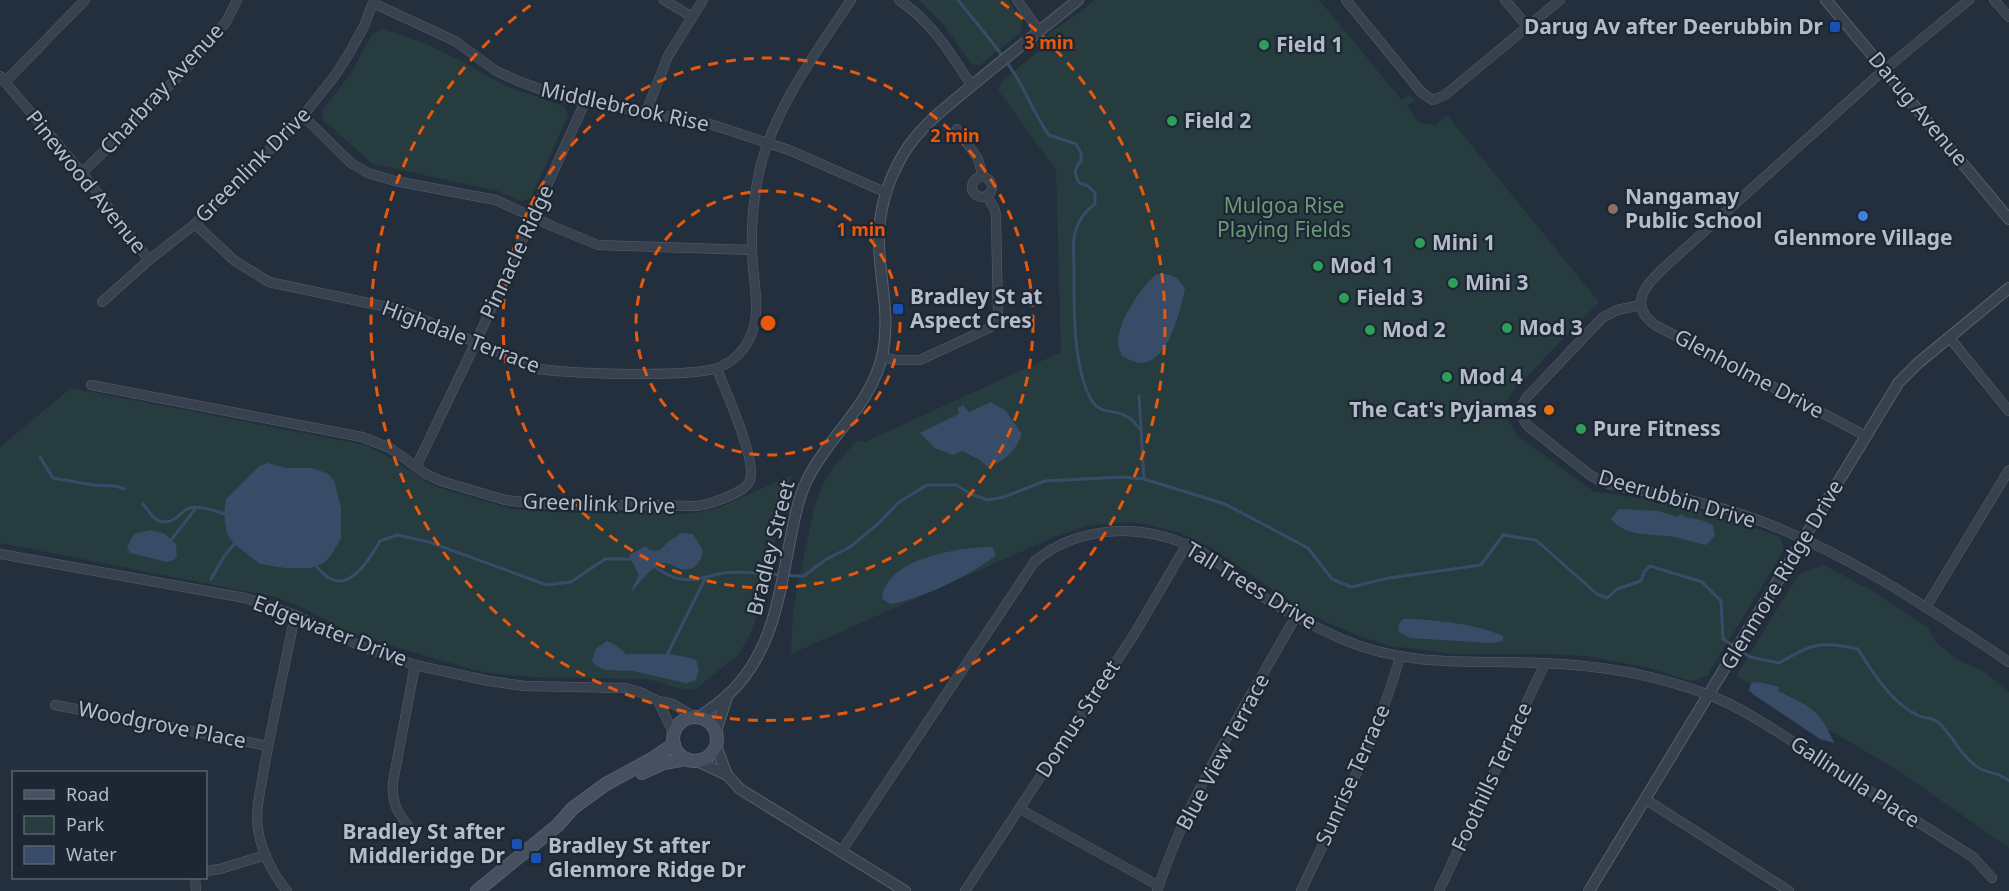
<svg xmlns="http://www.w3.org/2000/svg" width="2009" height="891" font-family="'Noto Sans',sans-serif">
  <rect width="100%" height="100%" fill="#242f3e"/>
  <!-- green -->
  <g fill="#263c3f">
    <polygon points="919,0 1008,0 1023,22 1020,33 980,65 971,64 944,25"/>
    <path d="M1095,0H1319L1402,100L1410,94L1415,100L1407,106L1418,121L1429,125L1433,123L1434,126L1447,115L1599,302L1512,392L1502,410L1517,435L1593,491L1677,504L1746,524L1780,537L1784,549L1780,557L1707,676L1692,681L1645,667L1586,656L1547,654H1457L1391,646L1354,634L1307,613L1215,550L1183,534L1146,524L1128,522L1092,525L1061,534L791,654L793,610L814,508L822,485L834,466L858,440L865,442L1061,352L1056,170L998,90L1001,82L1039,51L1035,45C1055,28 1075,16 1095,0Z"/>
    <polygon points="383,29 424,43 461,61 506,86 564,106 568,115 531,198 521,201 498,191 373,164 323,120 322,111 352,72 372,34"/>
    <polygon points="71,388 365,445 386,455 433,486 512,509 552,512 687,514 716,509 792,475 783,497 763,596 752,631 738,655 697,688 686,690 647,679 533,677 495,674 474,670 354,635 299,606 275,597 0,543 0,447"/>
    <polygon points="1824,565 1874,592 1928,628 1937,643 1958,660 1983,671 2009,692 2009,848 1896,769 1736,676 1799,574"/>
  </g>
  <!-- water -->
  <g fill="#394c67">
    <path d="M1157,274C1172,274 1178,276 1185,289C1180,311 1169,363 1140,363C1134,362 1128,359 1122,356C1121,352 1118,347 1118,342C1118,322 1141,286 1157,274Z"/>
    <path d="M991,402L1006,411L1022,434C1015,451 1005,462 987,466L978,459L962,451L953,455L935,448L920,433L959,414L958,408L963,405L969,412Z"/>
    <polygon points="268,463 286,468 311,468 327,473 334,480 341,508 341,538 332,554 324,563 311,568 285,568 260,564 234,544 227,534 224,514 226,499 259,466"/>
    <path d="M1619,509L1658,511L1677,517L1682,514L1684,517L1701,520L1713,525L1715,536L1706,545C1695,543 1685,539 1674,537C1652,533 1626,538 1611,519Z"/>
    <polygon points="150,530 165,534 176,544 177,557 174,560 167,562 130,553 127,547 134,534"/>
    <path d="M682,533L693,534L703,551C702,558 700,562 694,567C681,575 674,562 662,563C656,563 634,587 632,593L633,586L639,575L629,555L646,546L649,550C661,553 662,547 669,541C673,538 678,536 682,533Z"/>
    <path d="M992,547L996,555C975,573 917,601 890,604L882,599C884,558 961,547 992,547Z"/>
    <path d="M1403,619C1432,619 1476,624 1503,636V641L1490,643L1410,638L1399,632L1398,625Z"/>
    <path d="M607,641L617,646L626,654C649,654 674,652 696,660L699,670L695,681L686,683L633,671L605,670L595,665L592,660L596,649Z"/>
    <path d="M1759,682L1779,687L1778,691C1810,707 1819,708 1834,743L1820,739L1754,695L1749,690L1751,683Z"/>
  </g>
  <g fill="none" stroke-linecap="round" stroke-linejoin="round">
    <!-- stream -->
    <g stroke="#394c67" stroke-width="3">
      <path d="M958,0C976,23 996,45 1012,70C1026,90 1034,115 1049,135L1076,144L1081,153V161C1074,169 1074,173 1079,183L1088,186L1095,193V204C1085,211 1078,221 1075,233C1072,243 1074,255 1074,265C1074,303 1072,368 1092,401C1101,415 1116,409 1128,417C1133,420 1137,426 1141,430"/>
      <polyline points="1139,396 1144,479"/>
      <polyline points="40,457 53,478 93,485 116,486 124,489"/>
      <path d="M143,504C152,516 159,529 176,518C180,515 183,511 187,509C198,504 214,511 224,514"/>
      <polyline points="171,540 196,508"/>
      <path d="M651,565C659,569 668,576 676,578C693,583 707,576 723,573C744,570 781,576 804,576L825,560L850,547L878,524L899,502L927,485H956L971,494L988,500L1004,497L1045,481L1122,477L1144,479L1225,504L1308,548L1332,579L1351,587L1389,578L1481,565L1503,535L1536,540L1597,594L1607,598L1617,589L1641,581L1644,572L1650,566L1702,582L1721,601L1723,639L1734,646"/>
      <path d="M316,566C320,571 325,576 331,579C352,590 372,555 380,541L397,535L429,542L547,585L571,582L605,559H634"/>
      <polyline points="211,579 223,558 234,544"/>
      <path d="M1740,650L1750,657L1779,663C1815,643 1818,641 1858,649C1873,673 1891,702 1917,715C1926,720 1932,715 1942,726C1954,739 1963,758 1979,768C1990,774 1999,772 2009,781"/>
      <polyline points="667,655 705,579"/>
    </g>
    <!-- minor casing -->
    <g stroke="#565f6c" stroke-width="10">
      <g id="minor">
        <polyline points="664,0 692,17"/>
        <path d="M899,0C932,22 951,54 972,86"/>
        <polyline points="1017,0 1039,31"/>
        <polyline points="1346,0 1422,93 1433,100 1445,95 1560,0"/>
        <polyline points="1505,0 1528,27"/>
        <polyline points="1994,0 2009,17"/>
        <polyline points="373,3 455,41 496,71 518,81 562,97 710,124 789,150 887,193"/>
        <polyline points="0,76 82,173 149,260"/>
        <polyline points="5,82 85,0"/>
        <polyline points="646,112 668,56 703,0"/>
        <polyline points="303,116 351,163 368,173 395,181 496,200 552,226 598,245 752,250"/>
        <polyline points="957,129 978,159 983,177"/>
        <polyline points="82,173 185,70 226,22 237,0"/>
        <circle cx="982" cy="187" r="10"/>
        <path d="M195,224L235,261L269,282L401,310L534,368C561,374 697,378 720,367C739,359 751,342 755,322C759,299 752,273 752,249C751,222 754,195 760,168C776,105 816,53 851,0"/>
        <polyline points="102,302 149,260 195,224 303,116 336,74 351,50 364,26 374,0"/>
        <path d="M1641,305L1617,310L1602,318L1527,397C1519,407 1519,416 1528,426L1590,475L1603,482C1618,488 1636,489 1652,492C1682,498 1712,505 1741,514C1839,547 1924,605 2009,662"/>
        <polyline points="1949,337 2009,411"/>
        <polyline points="882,357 896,360 920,360 989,328 996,322 998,314 996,217 995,210 987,196"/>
        <path d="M91,385L362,437L390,448L426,474L441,481L505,500L539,504L697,506C710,504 746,493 750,480C757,460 725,390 717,369"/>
        <path d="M1866,436L1655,325C1626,304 1648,282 1667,265L1877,76L1969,0"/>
        <polyline points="416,467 476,342 585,102"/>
        <polyline points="0,554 245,598 295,615 363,647 415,665 489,681 525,686 626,688 642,693 658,701 673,704 695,717"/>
        <polyline points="1926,607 2009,470"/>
        <polyline points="658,701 674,734"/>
        <polyline points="55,705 268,746"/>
        <polyline points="1645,799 1789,891"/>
        <polyline points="1020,809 1159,886"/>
        <path d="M413,833C400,815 391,806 393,782L415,665"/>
        <path d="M841,852L1035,561C1077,527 1135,523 1186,544C1210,554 1229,571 1249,587C1277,608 1312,626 1344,640C1411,668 1473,660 1542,663C1598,665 1657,675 1709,695C1742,707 1782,735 1812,754C1866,789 1919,823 1973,857L1992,878"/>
        <polyline points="206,871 220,869 266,855"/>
        <polyline points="195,878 196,891"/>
        <path d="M287,891C273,875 261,850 258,829C255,810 261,788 264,769C273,717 285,666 295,615"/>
        <polyline points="965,891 1135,633 1187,544"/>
        <path d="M1157,891C1189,793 1246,705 1296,616"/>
        <path d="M1301,891C1337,814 1377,738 1400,657"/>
        <polyline points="1439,891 1545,663"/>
      </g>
    </g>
    <!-- tertiary casing -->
    <g stroke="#565f6c" stroke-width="12">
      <g id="tertiary">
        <polyline points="1826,0 2009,219"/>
        <path d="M699,717C709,710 719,703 728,695C770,655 778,604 788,551C793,527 796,503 807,480C829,435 873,404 883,352C891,308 877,273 879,230C881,204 890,176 904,153C921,125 950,104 975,83C1009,55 1043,28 1078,0"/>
        <polyline points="716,731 728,694"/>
        <polyline points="716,746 727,775 740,789 905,891"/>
        <polyline points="697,761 727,775"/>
        <polyline points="1589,891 1899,382 1917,364 2009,288"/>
      </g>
    </g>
    <!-- secondary casing -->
    <g stroke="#565f6c" stroke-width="14">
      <g id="secondary">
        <circle cx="695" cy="739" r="22"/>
        <polyline points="642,773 664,763 686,759"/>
        <polyline points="477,891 558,825 573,808 606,784 650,760 674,744"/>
      </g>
    </g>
    <!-- minor -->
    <use href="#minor" stroke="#38414e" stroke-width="9"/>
    <!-- tertiary -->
    <use href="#tertiary" stroke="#38414e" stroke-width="10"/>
    <!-- secondary -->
    <use href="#secondary" stroke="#465061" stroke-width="12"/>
  </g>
  <!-- distance rings -->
  <g fill="none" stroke="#e8590c" stroke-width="3" stroke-dasharray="10 8">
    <circle cx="768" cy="323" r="132"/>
    <circle cx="768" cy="323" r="265"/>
    <path d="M1001 2A397 397 0 1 1 535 2"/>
  </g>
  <!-- markers -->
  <g fill="#1a4fb4" stroke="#1d2633" stroke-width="2">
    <rect x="1829" y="21" width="12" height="12" rx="3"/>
    <rect x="892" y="303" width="12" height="12" rx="3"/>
    <rect x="511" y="838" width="12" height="12" rx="3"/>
    <rect x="530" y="852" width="12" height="12" rx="3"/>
  </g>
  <g fill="#2e9e5b" stroke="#1d2633" stroke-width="2">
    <circle cx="1264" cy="45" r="6"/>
    <circle cx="1172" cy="121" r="6"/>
    <circle cx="1420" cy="243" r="6"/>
    <circle cx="1318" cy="266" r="6"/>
    <circle cx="1453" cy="283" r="6"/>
    <circle cx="1344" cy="298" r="6"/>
    <circle cx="1507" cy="328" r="6"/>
    <circle cx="1370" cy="330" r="6"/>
    <circle cx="1447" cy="377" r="6"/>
    <circle cx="1581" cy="429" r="6"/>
  </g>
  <circle fill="#8d6e63" stroke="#1d2633" stroke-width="2" cx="1613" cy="209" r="6"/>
  <circle fill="#3f7fe0" stroke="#1d2633" stroke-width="2" cx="1863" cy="216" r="6"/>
  <circle fill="#e8710a" stroke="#1d2633" stroke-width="2" cx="1549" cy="410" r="6"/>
  <g text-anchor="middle" stroke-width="4.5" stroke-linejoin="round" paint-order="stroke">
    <!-- poi labels -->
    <g font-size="21" font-weight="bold" fill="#b4bcc9" stroke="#1d2633" text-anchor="start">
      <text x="1823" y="34" text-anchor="end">Darug Av after Deerubbin Dr</text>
      <text x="1276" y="52">Field 1</text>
      <text x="1184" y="128">Field 2</text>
      <text x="1625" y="204">Nangamay<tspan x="1625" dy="24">Public School</tspan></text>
      <text x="1863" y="245" text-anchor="middle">Glenmore Village</text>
      <text x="1432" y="250">Mini 1</text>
      <text x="1330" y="273">Mod 1</text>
      <text x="1465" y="290">Mini 3</text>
      <text x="910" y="304">Bradley St at<tspan x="910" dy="24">Aspect Cres</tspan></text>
      <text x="1356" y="305">Field 3</text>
      <text x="1519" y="335">Mod 3</text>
      <text x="1382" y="337">Mod 2</text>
      <text x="1459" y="384">Mod 4</text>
      <text x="1537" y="417" text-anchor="end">The Cat's Pyjamas</text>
      <text x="1593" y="436">Pure Fitness</text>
      <text x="505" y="839" text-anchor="end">Bradley St after<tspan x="505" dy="24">Middleridge Dr</tspan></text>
      <text x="548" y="853">Bradley St after<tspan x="548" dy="24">Glenmore Ridge Dr</tspan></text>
    </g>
    <!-- street labels -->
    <g font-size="21" fill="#b4bcc9" stroke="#1d2633">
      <text transform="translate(162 89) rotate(-47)" y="7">Charbray Avenue</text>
      <text transform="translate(625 107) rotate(12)" y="7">Middlebrook Rise</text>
      <text transform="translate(1918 109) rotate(50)" y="7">Darug Avenue</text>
      <text transform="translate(253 165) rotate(-45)" y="7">Greenlink Drive</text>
      <text transform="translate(86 182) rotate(51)" y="7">Pinewood Avenue</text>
      <text transform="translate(517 252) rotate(-65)" y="7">Pinnacle Ridge</text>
      <text transform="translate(461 337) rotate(21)" y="7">Highdale Terrace</text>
      <text transform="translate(1749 374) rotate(28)" y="7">Glenholme Drive</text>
      <text transform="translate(1677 499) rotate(16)" y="7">Deerubbin Drive</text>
      <text transform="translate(599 504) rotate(2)" y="7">Greenlink Drive</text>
      <text transform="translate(771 548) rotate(-76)" y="7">Bradley Street</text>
      <text transform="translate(1782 575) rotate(-59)" y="7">Glenmore Ridge Drive</text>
      <text transform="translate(1251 586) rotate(31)" y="7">Tall Trees Drive</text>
      <text transform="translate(330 631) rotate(21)" y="7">Edgewater Drive</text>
      <text transform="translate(1078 719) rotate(-57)" y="7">Domus Street</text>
      <text transform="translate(162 725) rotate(11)" y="7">Woodgrove Place</text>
      <text transform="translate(1223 752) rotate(-62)" y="7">Blue View Terrace</text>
      <text transform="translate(1353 775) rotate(-66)" y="7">Sunrise Terrace</text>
      <text transform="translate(1492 777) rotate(-65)" y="7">Foothills Terrace</text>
      <text transform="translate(1855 782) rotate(33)" y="7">Gallinulla Place</text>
    </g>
    <!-- park labels -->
    <g font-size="21" fill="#6b9a76" stroke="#1d2633">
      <text x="1284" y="213">Mulgoa Rise<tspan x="1284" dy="24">Playing Fields</tspan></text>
    </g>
  </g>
  <circle cx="768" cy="323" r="9" fill="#e8590c" stroke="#1d2633" stroke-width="3"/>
  <g font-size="18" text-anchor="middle" font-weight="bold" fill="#e8590c" stroke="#1d2633" stroke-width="4.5" stroke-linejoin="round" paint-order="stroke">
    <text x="1049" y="49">3 min</text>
    <text x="955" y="142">2 min</text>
    <text x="861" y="236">1 min</text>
  </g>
  <!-- legend -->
  <rect x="12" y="771" width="195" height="108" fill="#1d2633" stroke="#59626f" stroke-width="1.5"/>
  <rect x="24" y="790" width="30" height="9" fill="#465061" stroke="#59626f" stroke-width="1.5"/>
  <text x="66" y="801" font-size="18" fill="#b4bcc9">Road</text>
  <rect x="24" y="816" width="30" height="18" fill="#263c3f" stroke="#59626f" stroke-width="1.5"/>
  <text x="66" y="831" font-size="18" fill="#b4bcc9">Park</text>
  <rect x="24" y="846" width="30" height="18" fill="#394c67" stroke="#59626f" stroke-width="1.5"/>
  <text x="66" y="861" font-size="18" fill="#b4bcc9">Water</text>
</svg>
